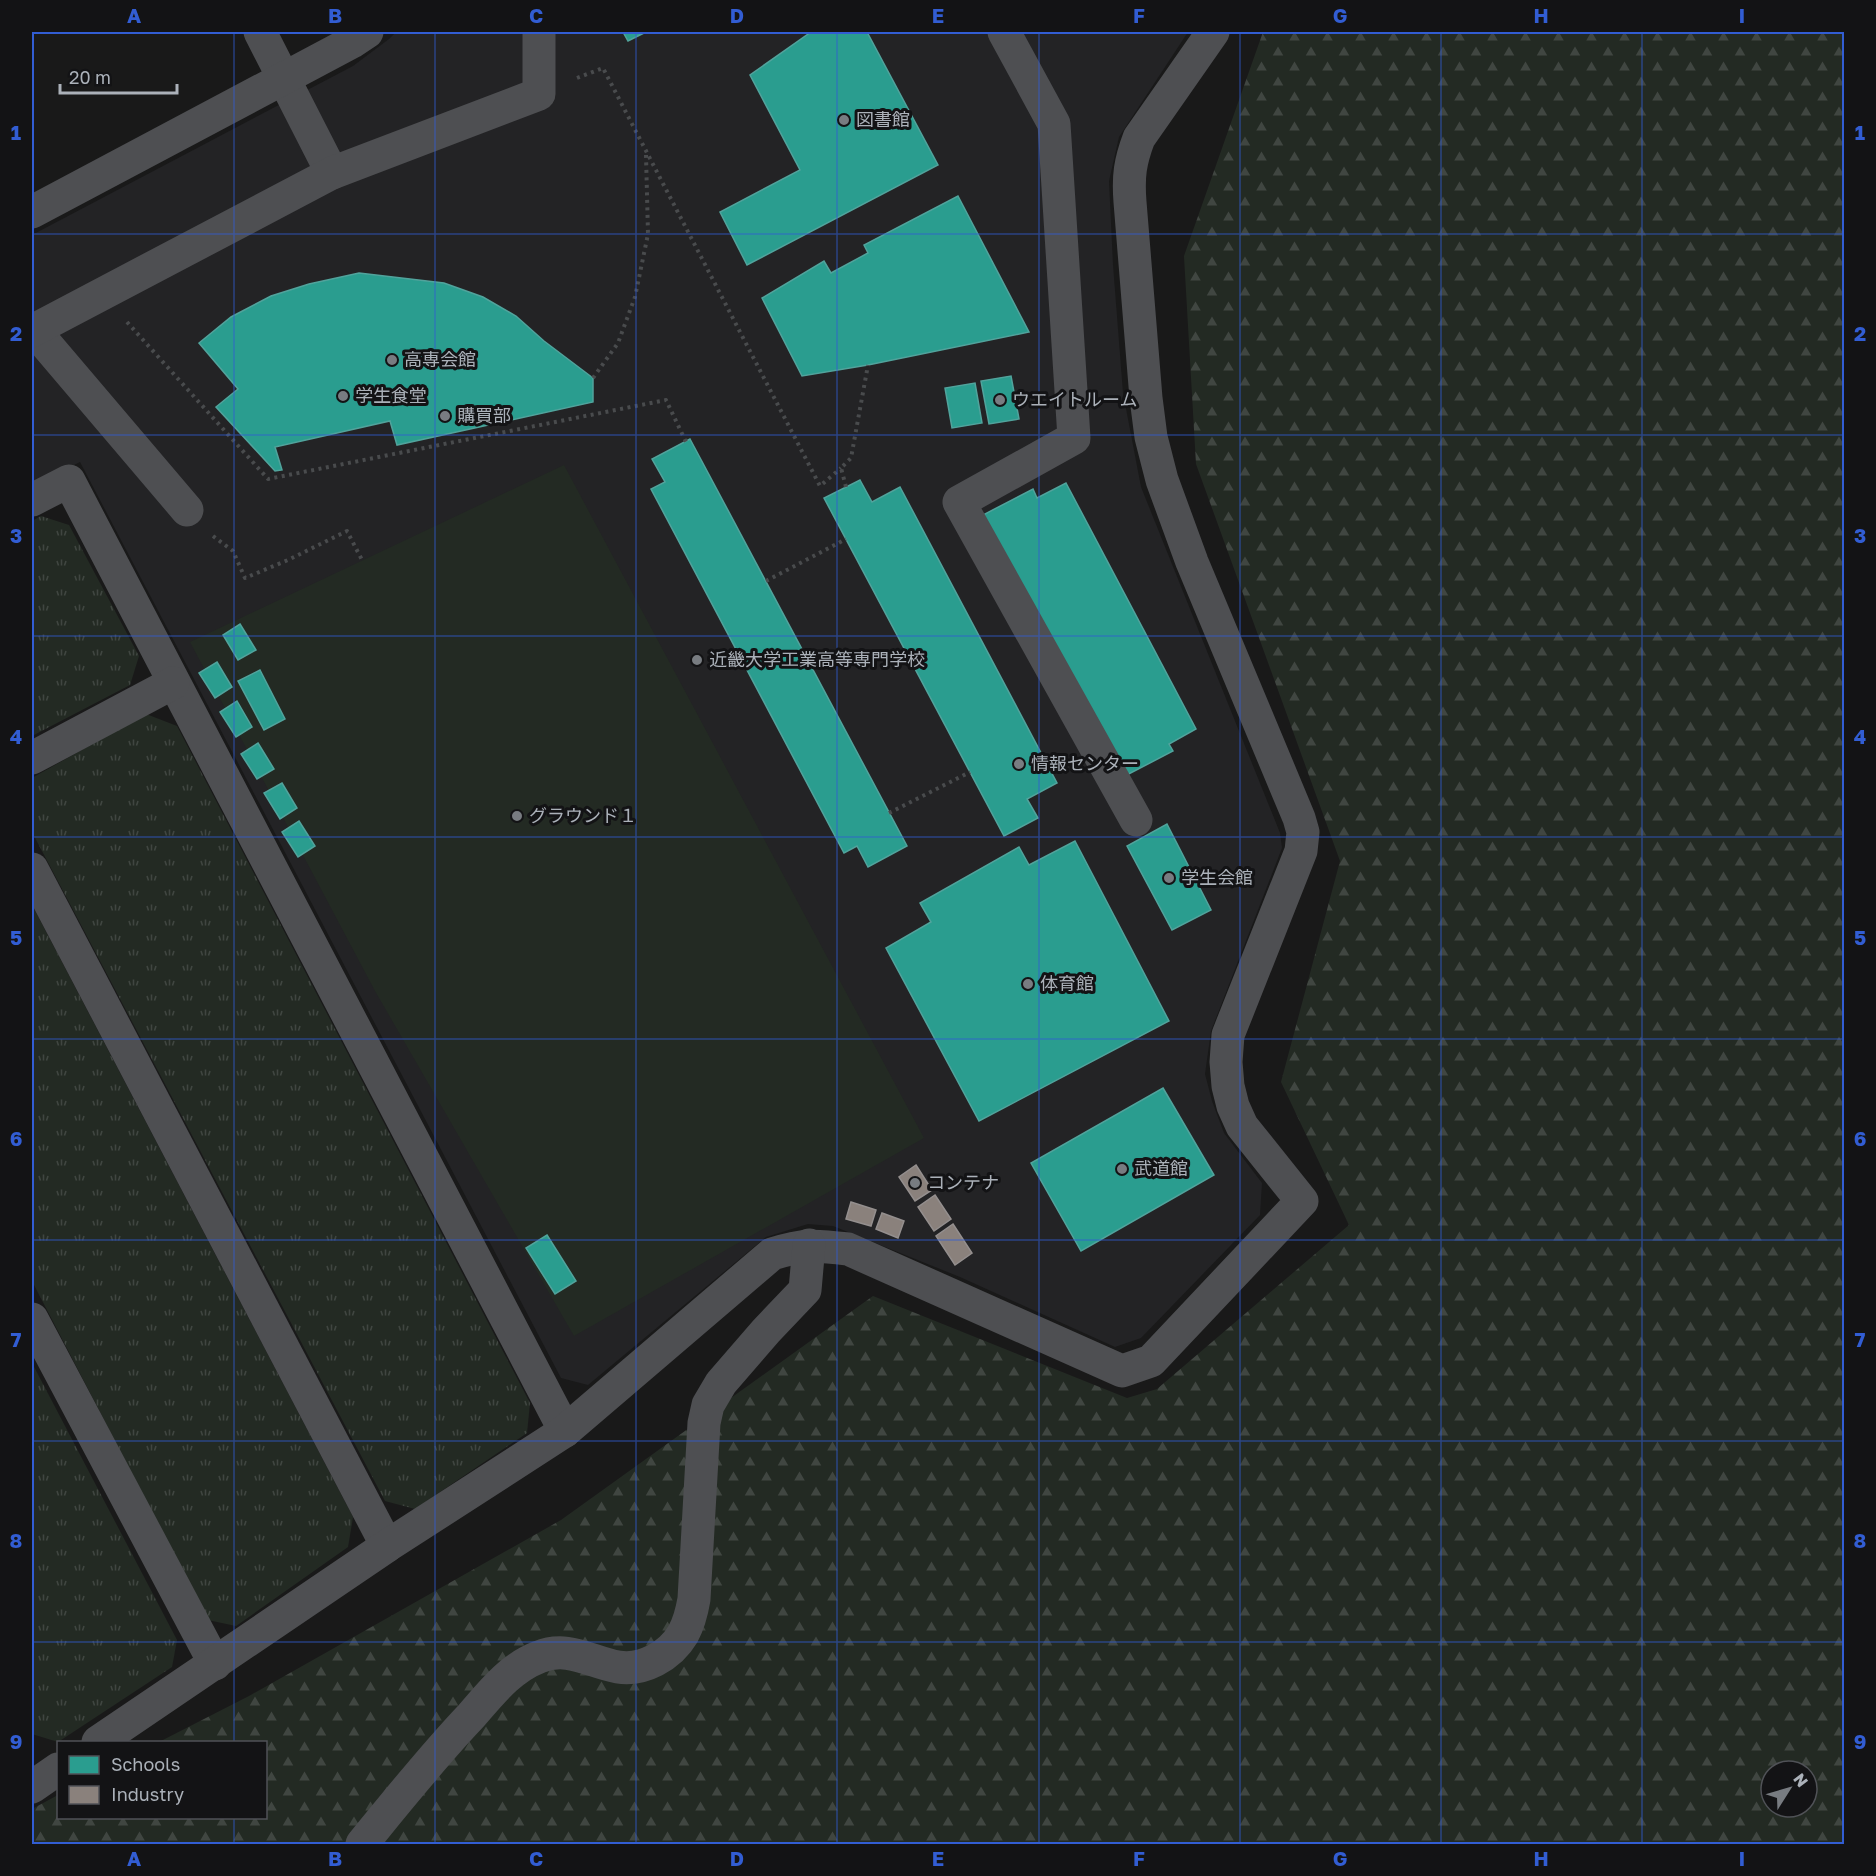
<svg xmlns="http://www.w3.org/2000/svg" width="1876" height="1876" font-family="'Golos Text','Noto Sans JP',sans-serif">
  <defs>
    <pattern id="grass-tufts" width="24" height="20" patternUnits="userSpaceOnUse" patternTransform="scale(1.5)"><rect width="24" height="20" fill="#232a23"/><path d="M3 7l-1-3M5 7V3M7 7l1-3M15 17l-1-3M17 17v-4M19 17l1-3" fill="none" stroke="#404641"/></pattern>
    <pattern id="forest-firs" width="22" height="20" patternUnits="userSpaceOnUse" patternTransform="scale(1.5)"><rect width="22" height="20" fill="#232a23"/><path d="M5 1l3.5 6h-7zM16 11l3.5 6h-7z" fill="#404641"/></pattern>
  </defs>
  <rect width="100%" height="100%" fill="#191919"/>
  <!-- built -->
  <polygon fill="#232325" points="396,32 1188,32 1119,137 1109,181 1113,265 1123,393 1141,487 1280,833 1282,848 1211,1031 1205,1074 1212,1101 1224,1133 1262,1183 1260,1215 1141,1338 1115,1347 960,1277 833,1226 808,1224 766,1237 588,1385 561,1378 80,462 32,486 32,235 353,66 389,39"/>
  <!-- grass -->
  <g fill="url(#grass-tufts)">
    <polygon points="41,516 69,525 139,656 130,685 32,736 32,521"/>
    <polygon points="146,714 177,726 530,1403 527,1433 415,1509 385,1501 32,832 32,778"/>
    <polygon points="32,905 353,1517 348,1547 236,1626 208,1620 32,1281"/>
    <polygon points="32,1363 177,1640 172,1667 58,1742 32,1734"/>
  </g>
  <!-- forest -->
  <path fill="url(#forest-firs)" fill-rule="evenodd" d="M1263,32H1844V1844H32V1809L58,1795V1818H266V1742H159L249,1696L561,1520L873,1296L1127,1398L1157,1389L1349,1225L1281,1082L1340,861L1196,464L1184,256ZM1771,1771H1807V1807H1771Z"/>
  <!-- garden -->
  <polygon fill="#232a23" points="564,465 924,1138 574,1336 375,991 190,642"/>
  <!-- schools -->
  <g fill="#2a9d8f" stroke="#51a39c" stroke-width="1.5">
    <polygon points="623,32 646,32 628,41"/>
    <polygon points="811,32 867,32 938,165 747,265 720,212 800,170 750,75"/>
    <polygon points="958,196 1029,332 868,365 802,376 762,298 824,261 831,273 868,253 864,245"/>
    <polygon points="359,273 444,283 483,297 516,316 544,341 593,378 593,402 397,445 390,421 275,447 282,470 275,471 216,407 238,389 199,343 231,317 271,296 309,284"/>
    <polygon points="1011,376 1019,419 989,424 981,381"/>
    <polygon points="975,383 982,423 952,428 945,388"/>
    <polygon points="690,439 907,846 868,867 857,846 844,853 651,489 665,482 652,459"/>
    <polygon points="860,480 872,502 900,487 1057,783 1027,799 1038,818 1004,836 824,498"/>
    <polygon points="1066,483 1196,729 1169,744 1173,751 1121,778 983,515 1033,489 1037,498"/>
    <polygon points="240,624 256,650 238,660 223,635"/>
    <polygon points="217,662 232,687 215,698 199,673"/>
    <polygon points="260,670 285,719 264,730 238,681"/>
    <polygon points="237,701 252,727 236,737 220,712"/>
    <polygon points="258,743 274,769 257,779 241,754"/>
    <polygon points="282,783 297,808 280,819 264,793"/>
    <polygon points="299,821 315,846 298,857 282,832"/>
    <polygon points="1167,824 1211,910 1172,930 1127,846"/>
    <polygon points="1075,841 1169,1021 979,1121 886,948 931,922 920,903 1019,847 1029,865"/>
    <polygon points="1163,1088 1214,1175 1081,1251 1031,1163"/>
    <polygon points="547,1235 576,1281 555,1294 526,1248"/>
  </g>
  <!-- industry -->
  <g fill="#8a817c" stroke="#948f8e" stroke-width="1.5">
    <polygon points="916,1165 932,1190 915,1201 899,1177"/>
    <polygon points="935,1195 951,1219 934,1231 918,1207"/>
    <polygon points="851,1202 876,1210 871,1226 846,1219"/>
    <polygon points="882,1213 904,1221 898,1238 876,1229"/>
    <polygon points="953,1224 972,1253 955,1265 936,1236"/>
  </g>
  <g fill="none" stroke-linecap="round" stroke-linejoin="round">
    <!-- path -->
    <g stroke="#494b4d" stroke-width="4" stroke-dasharray="3 4.5" stroke-linecap="butt">
      <polyline points="577,78 603,68 820,486 841,468"/>
      <polyline points="127,322 268,479 666,400 686,442"/>
      <polyline points="593,378 618,343 635,297 648,234 646,155"/>
      <polyline points="846,487 841,468 851,458 868,365"/>
      <polyline points="213,536 233,551 245,578 288,560 347,531 362,560"/>
      <polyline points="766,581 846,539"/>
      <polyline points="889,813 970,772"/>
    </g>
    <!-- minor -->
    <g stroke="#4e4f52" stroke-width="33">
      <polyline points="260,32 332,173"/>
      <polyline points="1004,32 1054,124 1074,438 959,502 1136,820"/>
      <polyline points="32,212 352,42 367,32"/>
      <polyline points="34,330 187,510"/>
      <polyline points="32,331 332,173 539,94 539,32"/>
      <polyline points="32,500 69,481 565,1431"/>
      <polyline points="32,758 173,683"/>
      <polyline points="32,869 387,1546"/>
      <polyline points="32,1319 215,1664"/>
      <path d="M98,1742L387,1546L565,1431L772,1254C804,1244 815,1245 848,1249L1122,1371L1151,1361L1302,1201L1242,1126L1233,1106L1228,1086L1226,1062L1228,1035L1301,851L1303,832L1299,818L1192,562L1162,480L1151,437L1146,398L1130,202C1128,176 1130,162 1139,138L1213,32"/>
      <polyline points="32,1787 58,1769"/>
      <path d="M362,1844C397,1801 432,1757 471,1716C491,1693 510,1668 539,1657C568,1645 590,1662 618,1667C643,1671 670,1656 683,1634C689,1623 692,1611 694,1599L704,1423L708,1405L721,1383L766,1331L805,1290L809,1245"/>
    </g>
  </g>
  <!-- grid -->
  <path fill="none" stroke="#325dd3" stroke-width="1.5" stroke-opacity="0.55" d="M234,32V1742M435,32V1844M636,32V1844M837,32V1844M1039,32V1844M1240,32V1844M1441,32V1844M1642,32V1844M32,234H1844M32,435H1844M32,636H1844M32,837H1844M32,1039H1844M32,1240H1844M32,1441H1844M32,1642H1844M234,1818V1844"/>
  <!-- markers -->
  <g fill="#787c81" stroke="#131315" stroke-width="2">
    <circle cx="844" cy="120" r="6"/>
    <circle cx="392" cy="360" r="6"/>
    <circle cx="343" cy="396" r="6"/>
    <circle cx="1000" cy="400" r="6"/>
    <circle cx="445" cy="416" r="6"/>
    <circle cx="697" cy="660" r="6"/>
    <circle cx="1019" cy="764" r="6"/>
    <circle cx="517" cy="816" r="6"/>
    <circle cx="1169" cy="878" r="6"/>
    <circle cx="1028" cy="984" r="6"/>
    <circle cx="1122" cy="1169" r="6"/>
    <circle cx="915" cy="1183" r="6"/>
  </g>
  <g text-anchor="middle" stroke-width="6" stroke-linejoin="round" paint-order="stroke">
    <!-- poi labels -->
    <g font-size="18" fill="#abb1b9" stroke="#131315" text-anchor="start">
      <text x="856" y="126">図書館</text>
      <text x="404" y="366">高専会館</text>
      <text x="355" y="402">学生食堂</text>
      <text x="1012" y="406">ウエイトルーム</text>
      <text x="457" y="422">購買部</text>
      <text x="709" y="666">近畿大学工業高等専門学校</text>
      <text x="1031" y="770">情報センター</text>
      <text x="529" y="822">グラウンド１</text>
      <text x="1181" y="884">学生会館</text>
      <text x="1040" y="990">体育館</text>
      <text x="1134" y="1175">武道館</text>
      <text x="927" y="1189">コンテナ</text>
    </g>
  </g>
  <!-- border -->
  <rect width="1876" height="1876" fill="none" stroke="#131315" stroke-width="66"/>
  <!-- legend -->
  <rect x="57" y="1741" width="210" height="78" fill="#131315" stroke="#505257" stroke-width="1.5"/>
  <rect x="69" y="1756" width="30" height="18" fill="#2a9d8f" stroke="#505257" stroke-width="1.5"/>
  <text x="111" y="1771" font-size="18" fill="#abb1b9">Schools</text>
  <rect x="69" y="1786" width="30" height="18" fill="#8a817c" stroke="#505257" stroke-width="1.5"/>
  <text x="111" y="1801" font-size="18" fill="#abb1b9">Industry</text>
  <!-- north arrow -->
  <g transform="translate(1789 1789) rotate(53)"><circle r="28" fill="#131315" stroke="#505257" stroke-width="1.5"/>
  <path d="M0-4.5L10 22L0 15L-10 22Z" fill="#787c81"/>
  <text y="-9" font-size="16" font-weight="bold" text-anchor="middle" fill="#abb1b9">N</text>
  </g>
  <!-- scale -->
  <path d="M60 84v9h117v-9" fill="none" stroke="#abb1b9" stroke-width="3"/>
  <text x="69" y="84" font-size="18" fill="#abb1b9" stroke="#131315" stroke-width="4.5" paint-order="stroke">20 m</text>
  <rect x="33" y="33" width="1810" height="1810" fill="none" stroke="#325dd3" stroke-width="2"/>
  <g font-size="20" text-anchor="middle" font-weight="bold" fill="#325dd3">
    <text x="134" y="23">A</text>
    <text x="335" y="23">B</text>
    <text x="536" y="23">C</text>
    <text x="737" y="23">D</text>
    <text x="938" y="23">E</text>
    <text x="1139" y="23">F</text>
    <text x="1340" y="23">G</text>
    <text x="1541" y="23">H</text>
    <text x="1742" y="23">I</text>
    <text x="16" y="140">1</text>
    <text x="1860" y="140">1</text>
    <text x="16" y="341">2</text>
    <text x="1860" y="341">2</text>
    <text x="16" y="543">3</text>
    <text x="1860" y="543">3</text>
    <text x="16" y="744">4</text>
    <text x="1860" y="744">4</text>
    <text x="16" y="945">5</text>
    <text x="1860" y="945">5</text>
    <text x="16" y="1146">6</text>
    <text x="1860" y="1146">6</text>
    <text x="16" y="1347">7</text>
    <text x="1860" y="1347">7</text>
    <text x="16" y="1548">8</text>
    <text x="1860" y="1548">8</text>
    <text x="16" y="1749">9</text>
    <text x="1860" y="1749">9</text>
    <text x="134" y="1866">A</text>
    <text x="335" y="1866">B</text>
    <text x="536" y="1866">C</text>
    <text x="737" y="1866">D</text>
    <text x="938" y="1866">E</text>
    <text x="1139" y="1866">F</text>
    <text x="1340" y="1866">G</text>
    <text x="1541" y="1866">H</text>
    <text x="1742" y="1866">I</text>
  </g>
</svg>
